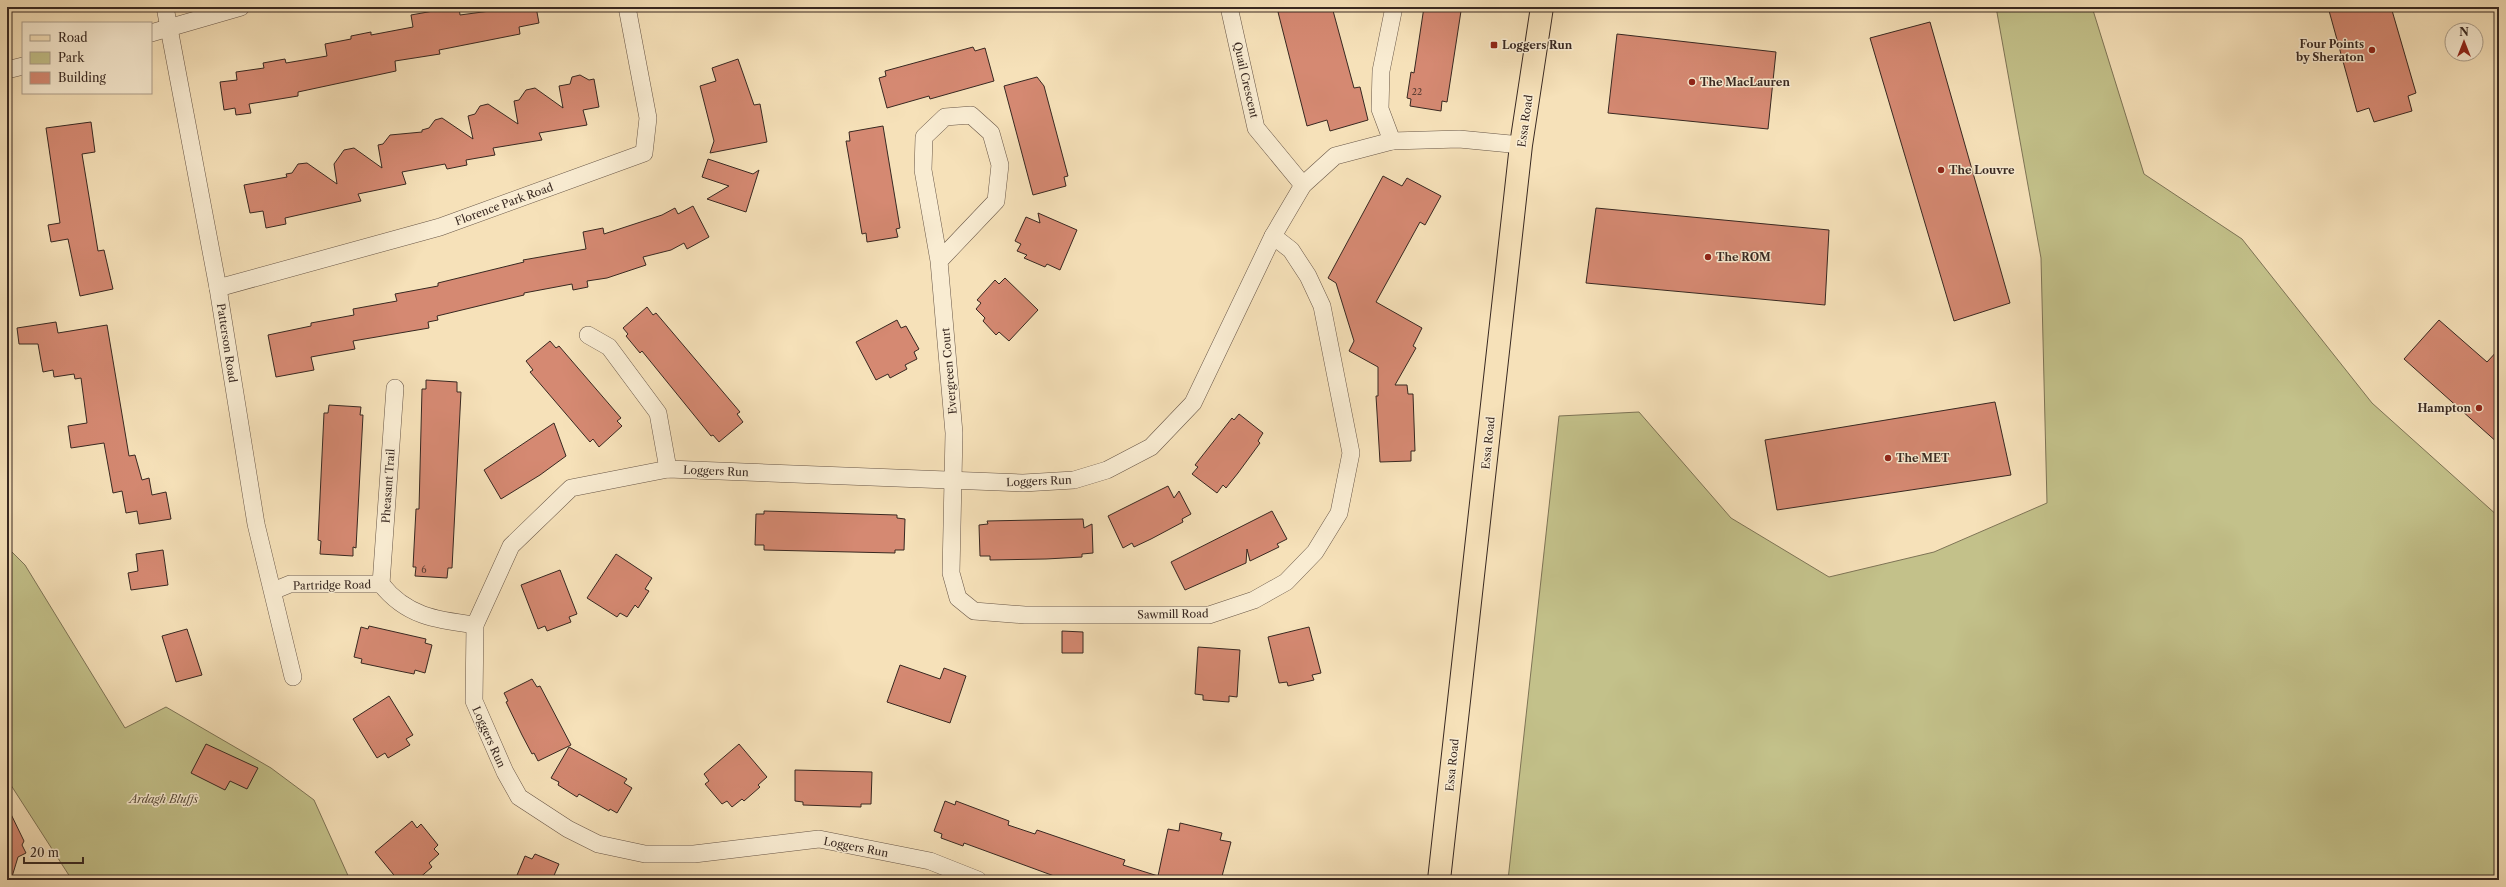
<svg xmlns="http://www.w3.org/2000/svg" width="2506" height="887" font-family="'Libre Caslon Text',serif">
  <rect width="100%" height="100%" fill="#f6e1b9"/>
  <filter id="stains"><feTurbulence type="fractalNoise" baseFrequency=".005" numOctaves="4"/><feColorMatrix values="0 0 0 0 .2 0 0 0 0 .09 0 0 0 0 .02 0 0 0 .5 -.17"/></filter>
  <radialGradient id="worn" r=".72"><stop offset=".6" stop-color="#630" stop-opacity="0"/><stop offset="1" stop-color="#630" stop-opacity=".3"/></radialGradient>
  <!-- green -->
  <g fill="#c3c18a" stroke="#7e7456">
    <polygon points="1996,7 2092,7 2144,174 2242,239 2372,403 2499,517 2499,880 1508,880 1559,416 1639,412 1731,518 1829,577 1934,552 2047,503 2041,258"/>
    <polygon points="7,547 25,565 125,728 166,707 271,768 314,800 350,880 72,880 7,779"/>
  </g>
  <!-- building -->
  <g fill="#d58972" stroke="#382821">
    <polygon points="438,7 459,7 460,15 490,11 489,7 536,7 539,23 519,27 520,34 439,50 440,54 395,61 396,71 298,92 298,96 249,104 251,113 236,115 235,108 224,110 220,82 237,80 236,72 264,68 263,63 285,59 286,63 327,56 325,44 351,39 351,36 371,32 371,35 413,27 411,15 439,10"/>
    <polygon points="1296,7 1332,7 1354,88 1360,87 1368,120 1330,131 1327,120 1307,126 1278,12"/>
    <polygon points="1424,7 1457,7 1456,10 1461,11 1447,102 1442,101 1441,111 1410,106 1411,99 1407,98 1411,72 1414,73"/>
    <polygon points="2328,7 2391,7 2416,93 2408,96 2412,111 2374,122 2369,108 2357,112"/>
    <polygon points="1930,22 2010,303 1954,321 1870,38"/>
    <polygon points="1617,34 1776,52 1768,129 1608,113"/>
    <polygon points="973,47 975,51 985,48 994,81 930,99 929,96 887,108 879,78 886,76 885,71"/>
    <polygon points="738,59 754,105 760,104 767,142 710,153 714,141 700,86 716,81 712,68"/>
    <polygon points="580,75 589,80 594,79 599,107 583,110 587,125 539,133 542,140 493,148 495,155 466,160 467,165 447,169 445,164 402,172 406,184 358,194 361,201 285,218 286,224 266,228 263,211 250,213 244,185 287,177 286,174 292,173 298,164 307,163 337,184 334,164 344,150 354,148 382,168 378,145 383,144 390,135 422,132 422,130 429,128 435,120 442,118 473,139 468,116 475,114 480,106 488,104 518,124 514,101 519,100 526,90 535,88 563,108 559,86 570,84 572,77"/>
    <polygon points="1037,77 1044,86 1068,176 1064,177 1066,186 1033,195 1004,86"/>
    <polygon points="91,122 95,152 82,154 98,251 104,250 113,289 80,296 68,239 51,242 48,225 60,223 46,128"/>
    <polygon points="883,126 900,228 896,229 898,237 867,242 866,233 862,234 846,141 850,141 849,132"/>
    <polygon points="708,159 753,174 759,170 746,212 707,199 729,186 702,177"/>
    <polygon points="1383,176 1402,186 1407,178 1441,196 1425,225 1420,222 1376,302 1422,328 1413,346 1416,348 1395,385 1407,385 1408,394 1413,394 1415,451 1411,451 1411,461 1380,462 1376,396 1378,396 1378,367 1349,351 1354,341 1336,283 1328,278"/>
    <polygon points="693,206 709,237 687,249 684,243 671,250 643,257 646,265 607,278 587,281 588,287 573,290 572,284 524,293 524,295 437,316 438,320 428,322 429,328 353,341 355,349 311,357 314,370 276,377 268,335 311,326 311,323 354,315 353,309 397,301 395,294 438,286 438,283 524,262 523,260 586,249 583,232 603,228 604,234 662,215 675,208 678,214"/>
    <polygon points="1596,208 1829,230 1825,305 1586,283"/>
    <polygon points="1038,213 1077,230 1060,270 1047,264 1045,267 1024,258 1027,255 1017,251 1021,244 1015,241 1026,217 1040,223"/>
    <polygon points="1005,278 1038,310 1009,341 999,332 996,335 983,321 985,318 976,309 981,303 977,300 995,280 999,284"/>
    <polygon points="647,307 653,315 656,313 740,412 737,414 743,422 719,442 713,435 711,436 642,351 640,353 626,336 628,334 623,328"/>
    <polygon points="897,320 901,328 906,326 919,349 914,352 917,359 905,365 907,369 890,378 888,374 876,380 856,342"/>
    <polygon points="2439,320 2487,362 2499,349 2499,444 2404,359"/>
    <polygon points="56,322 58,333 107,325 129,456 135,455 142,480 149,478 152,495 166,492 171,519 139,524 137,511 126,513 122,491 113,493 104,443 71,448 68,426 87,423 81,378 75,379 74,374 54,377 53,370 43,372 38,344 19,344 17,328"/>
    <polygon points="550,341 556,348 559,346 621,418 617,421 622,426 599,447 593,439 590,442 530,372 533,370 526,361"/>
    <polygon points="426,380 457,382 457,392 461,392 452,568 448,568 447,578 415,576 416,567 413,567 416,509 419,509 422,389 426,389"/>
    <polygon points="1995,402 2011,475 1777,510 1765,440"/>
    <polygon points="329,405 361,407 360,415 363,415 356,548 353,547 353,556 320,554 321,541 318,540 324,413 328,413"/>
    <polygon points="1239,414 1263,433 1258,441 1260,443 1238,473 1226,488 1223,485 1217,493 1192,474 1198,467 1195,465 1232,418 1234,420"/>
    <polygon points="554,423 566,456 540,475 501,499 484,470"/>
    <polygon points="1168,486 1174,498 1179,491 1191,514 1182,519 1183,522 1151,539 1134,547 1132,543 1123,548 1108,516"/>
    <polygon points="764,511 897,515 897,518 905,519 904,550 895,550 895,553 764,550 764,545 755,545 756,514 764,514"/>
    <polygon points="1272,511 1287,539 1277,544 1279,547 1250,561 1247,549 1246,563 1185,590 1171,562"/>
    <polygon points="1083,519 1084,528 1092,524 1093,553 1082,554 1082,557 1046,559 990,560 990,556 980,556 979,525 988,524 987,521"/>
    <polygon points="163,550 168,585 131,590 128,573 138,571 136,554"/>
    <polygon points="616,554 652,578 645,589 649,591 638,608 635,605 627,617 620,613 617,617 587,598"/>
    <polygon points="560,570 577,614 569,617 571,622 547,631 545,626 538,629 521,585"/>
    <polygon points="369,626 426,639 425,643 432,645 425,673 415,670 414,674 399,671 361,663 362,659 354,657 361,627 368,629"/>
    <polygon points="1309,627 1321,673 1312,675 1314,680 1288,686 1287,682 1279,683 1268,637"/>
    <polygon points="187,629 202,675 176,682 162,636"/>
    <polygon points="1062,631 1083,632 1083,653 1062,653"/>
    <polygon points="1198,647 1240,650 1237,697 1229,696 1229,702 1203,700 1203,695 1195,694"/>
    <polygon points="900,665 940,679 944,668 966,676 950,723 887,702"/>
    <polygon points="532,679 537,687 540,686 571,745 538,761 534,753 532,754 522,735 506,702 508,701 504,693"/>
    <polygon points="389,696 413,735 406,739 410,745 388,758 385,753 377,758 353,719"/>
    <polygon points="206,744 258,768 247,789 230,781 225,790 191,773"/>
    <polygon points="739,744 767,777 758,785 760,787 744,801 742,799 732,807 727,801 722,804 705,784 709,781 704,774"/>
    <polygon points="569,747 627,779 624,783 632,788 617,813 610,809 609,811 579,794 577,797 558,785 559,782 551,778"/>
    <polygon points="795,770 872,772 871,804 861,804 861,807 803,805 803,802 795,801"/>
    <polygon points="945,801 955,805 956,801 1009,821 1008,825 1035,834 1037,830 1107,854 1125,860 1123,865 1158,876 1168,829 1179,831 1180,823 1222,833 1220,840 1231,842 1221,880 1065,880 964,843 963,846 941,838 942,834 934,831"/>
    <polygon points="7,806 24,841 22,845 26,853 18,857 11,880 7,880"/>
    <polygon points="412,821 417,828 421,824 438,845 434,849 439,854 429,863 432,867 417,880 398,880 375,852"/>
    <polygon points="535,854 559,864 552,880 515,880 525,856 532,859"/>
  </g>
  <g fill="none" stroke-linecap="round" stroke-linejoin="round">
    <!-- street casing -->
    <g stroke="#685647" stroke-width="18">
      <g id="street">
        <polyline points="165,7 218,288 256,524 293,677"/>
        <polyline points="1229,7 1256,128 1303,185"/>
        <polyline points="151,33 241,7"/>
        <polyline points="7,70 23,66"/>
        <polyline points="1392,141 1380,109 1381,71 1394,7"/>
        <polyline points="939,261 996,201 1000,165 991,133 971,115 945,117 924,137 923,170 939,261 954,433 951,573 958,598 974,611 1025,615 1209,615 1254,600 1286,582 1315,552 1339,513 1351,453 1322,306 1308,276 1291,250 1273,236"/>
        <polyline points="218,288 440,227 644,153 648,118 627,7"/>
        <polyline points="588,335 609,347 658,413 668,469"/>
        <polyline points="381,584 395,388"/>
        <path d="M381,584C406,616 436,620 475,625"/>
        <polyline points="273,591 290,584 381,584"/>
        <polyline points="978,880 930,861 819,839 694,854 645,854 598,844 568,829 519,797 505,772 474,701 475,625 511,546 571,488 668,469 1023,483 1074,480 1107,470 1151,447 1193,403 1273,236 1303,185 1335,156 1392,141 1459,139 1521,145"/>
      </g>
    </g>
    <!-- primary casing -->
    <g stroke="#382821" stroke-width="24">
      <polyline id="primary" points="1439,880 1521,145 1542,7"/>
    </g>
    <!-- street -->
    <use href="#street" stroke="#f9ecd2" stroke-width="17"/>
    <!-- primary -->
    <use href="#primary" stroke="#f6e1b9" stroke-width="22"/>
  </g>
  <!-- markers -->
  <g fill="#8f2418" stroke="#f9ecd2" stroke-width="1.5">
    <rect x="1490" y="41" width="8" height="8" rx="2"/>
    <circle cx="2372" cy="50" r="4"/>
    <circle cx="1692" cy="82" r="4"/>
    <circle cx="1941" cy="170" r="4"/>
    <circle cx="1708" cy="257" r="4"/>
    <circle cx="2479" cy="408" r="4"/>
    <circle cx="1888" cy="458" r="4"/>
  </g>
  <g text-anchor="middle" stroke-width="3" stroke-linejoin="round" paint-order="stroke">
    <!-- number labels -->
    <g font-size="9" fill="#5f4035">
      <text x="1417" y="95">22</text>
      <text x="424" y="573">6</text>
    </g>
    <!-- poi labels -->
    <g font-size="11" font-weight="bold" fill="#382821" stroke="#f9ecd2" text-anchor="start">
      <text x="2364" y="48" text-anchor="end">Four Points<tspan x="2364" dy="13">by Sheraton</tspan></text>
      <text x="1502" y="49">Loggers Run</text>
      <text x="1700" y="86">The MacLauren</text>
      <text x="1949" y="174">The Louvre</text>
      <text x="1716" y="261">The ROM</text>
      <text x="2471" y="412" text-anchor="end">Hampton</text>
      <text x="1896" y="462">The MET</text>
    </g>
    <!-- street labels -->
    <g font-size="11" fill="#382821" stroke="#f9ecd2">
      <text transform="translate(1246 80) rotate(77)" y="4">Quail Crescent</text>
      <text transform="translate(1525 121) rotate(-82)" y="4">Essa Road</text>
      <text transform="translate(504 204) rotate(-20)" y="4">Florence Park Road</text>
      <text transform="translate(227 343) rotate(81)" y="4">Patterson Road</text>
      <text transform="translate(949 371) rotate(-95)" y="4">Evergreen Court</text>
      <text transform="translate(1488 443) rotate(-84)" y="4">Essa Road</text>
      <text transform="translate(716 471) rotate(2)" y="4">Loggers Run</text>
      <text transform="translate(1039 481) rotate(-2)" y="4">Loggers Run</text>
      <text transform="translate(388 486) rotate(-86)" y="4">Pheasant Trail</text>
      <text transform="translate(332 585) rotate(-1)" y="4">Partridge Road</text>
      <text transform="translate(1173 614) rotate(-1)" y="4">Sawmill Road</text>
      <text transform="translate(489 737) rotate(66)" y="4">Loggers Run</text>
      <text transform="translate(1452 765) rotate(-84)" y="4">Essa Road</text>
      <text transform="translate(856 847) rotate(11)" y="4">Loggers Run</text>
    </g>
    <!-- park labels -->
    <g font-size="11" font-style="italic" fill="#5b4e3b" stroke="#f9ecd2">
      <text x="164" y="803">Ardagh Bluffs</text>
    </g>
  </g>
  <!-- margin -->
  <rect width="2506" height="887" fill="none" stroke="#f6e1b9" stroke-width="24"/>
  <rect x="8" y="8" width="2490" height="871" fill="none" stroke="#382821" stroke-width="2"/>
  <rect x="12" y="12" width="2482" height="863" fill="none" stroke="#382821"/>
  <!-- legend -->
  <rect x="22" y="22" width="130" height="72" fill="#f9ecd2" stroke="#ac9e8b"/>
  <rect x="30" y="35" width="20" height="6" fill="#f6e1b9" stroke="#ac9e8b"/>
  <text x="58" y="42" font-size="12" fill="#382821">Road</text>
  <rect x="30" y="52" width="20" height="12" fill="#c3c18a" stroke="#ac9e8b"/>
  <text x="58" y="62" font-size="12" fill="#382821">Park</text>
  <rect x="30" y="72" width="20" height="12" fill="#d58972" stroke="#ac9e8b"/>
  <text x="58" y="82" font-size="12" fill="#382821">Building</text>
  <!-- north arrow -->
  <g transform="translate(2464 42)"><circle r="19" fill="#f9ecd2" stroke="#ac9e8b"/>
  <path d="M0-3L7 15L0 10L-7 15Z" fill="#8f2418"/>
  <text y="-6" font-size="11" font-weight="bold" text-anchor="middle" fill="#382821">N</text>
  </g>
  <!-- scale -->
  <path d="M24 857v6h59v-6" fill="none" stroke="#382821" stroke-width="2"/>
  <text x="30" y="857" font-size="12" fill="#382821" stroke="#f9ecd2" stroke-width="3" paint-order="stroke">20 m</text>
  <rect width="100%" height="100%" filter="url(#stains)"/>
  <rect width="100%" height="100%" fill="url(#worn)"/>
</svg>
